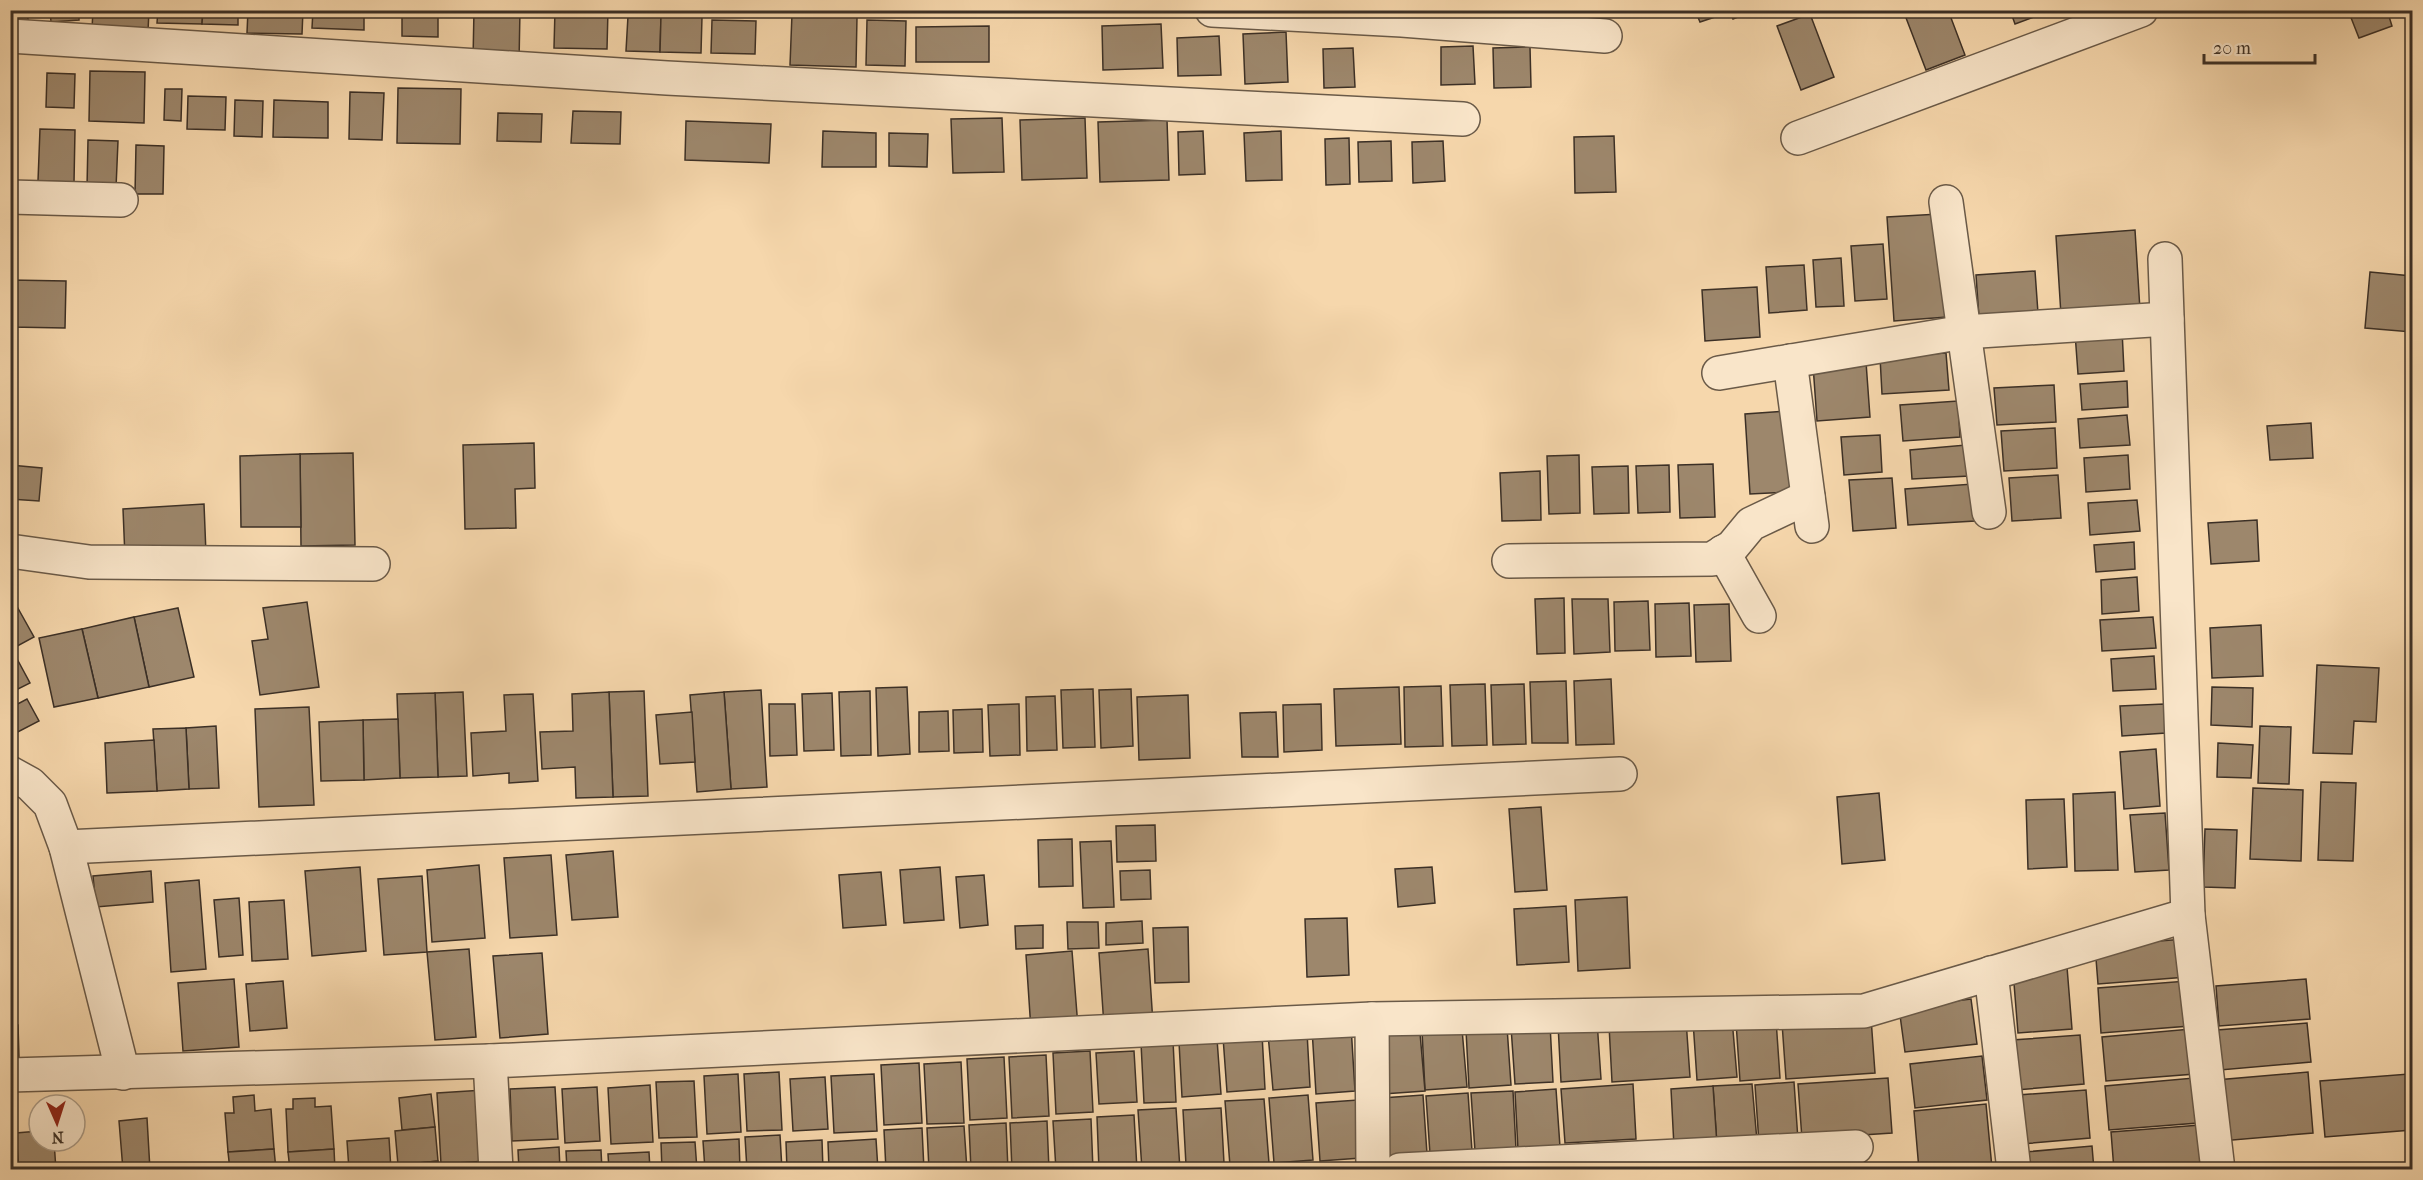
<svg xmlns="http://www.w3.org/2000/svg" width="2423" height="1180" font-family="'IM FELL French Canon',serif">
  <rect width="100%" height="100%" fill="#f6d7ac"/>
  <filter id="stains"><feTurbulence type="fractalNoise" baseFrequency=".00333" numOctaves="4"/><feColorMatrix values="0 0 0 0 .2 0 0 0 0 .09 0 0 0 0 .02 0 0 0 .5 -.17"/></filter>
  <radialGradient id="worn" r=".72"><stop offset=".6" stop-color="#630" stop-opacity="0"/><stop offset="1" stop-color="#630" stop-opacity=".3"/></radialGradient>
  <!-- building -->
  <g fill="#9d876c" stroke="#3c3026" stroke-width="1.5">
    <polygon points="10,10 27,10 29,29 10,30"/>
    <polygon points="50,10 79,10 79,20 51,22"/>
    <polygon points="93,10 149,10 148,31 92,29"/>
    <polygon points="158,10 203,10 202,24 157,23"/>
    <polygon points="203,10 238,10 238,25 202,24"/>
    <polygon points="248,10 303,10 302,34 247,33"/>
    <polygon points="313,10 364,10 364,30 312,28"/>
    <polygon points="402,10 438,10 438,37 402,36"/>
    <polygon points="474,10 520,10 519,62 473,60"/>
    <polygon points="555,10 608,10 607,49 554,48"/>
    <polygon points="1695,10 1722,10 1724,14 1700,22"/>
    <polygon points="1729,10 1755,10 1733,19"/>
    <polygon points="1903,10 1948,10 1965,55 1926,70"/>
    <polygon points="2010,10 2053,10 2015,24"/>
    <polygon points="2348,10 2387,10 2392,26 2359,38"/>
    <polygon points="792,14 857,17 856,67 790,65"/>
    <polygon points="1810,14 1834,77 1801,90 1777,26"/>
    <polygon points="628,16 661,16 660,52 626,51"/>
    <polygon points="661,16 702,17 701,53 660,52"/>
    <polygon points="712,20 756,21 755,54 711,53"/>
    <polygon points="867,20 906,21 905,66 866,65"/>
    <polygon points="1161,24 1163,68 1103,70 1102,26"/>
    <polygon points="989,26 989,62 916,62 916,27"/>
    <polygon points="1286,32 1288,82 1245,84 1243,34"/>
    <polygon points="1219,36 1221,75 1178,76 1177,38"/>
    <polygon points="1473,46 1475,84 1441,85 1441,47"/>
    <polygon points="1530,47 1531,87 1494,88 1493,48"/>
    <polygon points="1353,48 1355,87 1324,88 1323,49"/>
    <polygon points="90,71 145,72 144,123 89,121"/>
    <polygon points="47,73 75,74 74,108 46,107"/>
    <polygon points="398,88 461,89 460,144 397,143"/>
    <polygon points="165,89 182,89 181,121 164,120"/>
    <polygon points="350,92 384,93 382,140 349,139"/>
    <polygon points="188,96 226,97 225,130 187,129"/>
    <polygon points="235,100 263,101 262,137 234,136"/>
    <polygon points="274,100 328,102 328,138 273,137"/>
    <polygon points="573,111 621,112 620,144 571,143"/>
    <polygon points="498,113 542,114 541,142 497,141"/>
    <polygon points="1002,118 1004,172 953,173 951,119"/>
    <polygon points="1085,118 1087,178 1022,180 1020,120"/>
    <polygon points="1167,120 1169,180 1100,182 1098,122"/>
    <polygon points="686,121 771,124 769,163 685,160"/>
    <polygon points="40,129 75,130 74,182 38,181"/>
    <polygon points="823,131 876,133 876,167 822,167"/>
    <polygon points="1203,131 1205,174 1179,175 1178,132"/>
    <polygon points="1281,131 1282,180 1246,181 1244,133"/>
    <polygon points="889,133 928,134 927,167 889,166"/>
    <polygon points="1614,136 1616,192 1575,193 1574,137"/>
    <polygon points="1349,138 1350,184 1326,185 1325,139"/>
    <polygon points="88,140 118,141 116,188 87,187"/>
    <polygon points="1391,141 1392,181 1359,182 1358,142"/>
    <polygon points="1443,141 1445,181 1413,183 1412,142"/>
    <polygon points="136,145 164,146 163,194 135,194"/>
    <polygon points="1939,214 1947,317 1894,321 1887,217"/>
    <polygon points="2135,230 2140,310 2061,315 2056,236"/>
    <polygon points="1883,244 1887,299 1855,301 1851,246"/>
    <polygon points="1841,258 1844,306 1816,307 1813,260"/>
    <polygon points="1804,265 1807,310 1769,313 1766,267"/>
    <polygon points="2035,271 2038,313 1979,318 1976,275"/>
    <polygon points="2370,272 2412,276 2412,332 2365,328"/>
    <polygon points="10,280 66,281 65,328 10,327"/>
    <polygon points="1757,287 1760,337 1705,341 1702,290"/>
    <polygon points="2122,330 2124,371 2078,374 2075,333"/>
    <polygon points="1946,353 1949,390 1882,394 1880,357"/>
    <polygon points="1866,362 1870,417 1817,421 1813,365"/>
    <polygon points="2127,381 2128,407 2082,410 2080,384"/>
    <polygon points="2054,385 2056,422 1997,425 1994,388"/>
    <polygon points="1958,401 1960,437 1903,441 1900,405"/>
    <polygon points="1787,411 1792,492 1750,494 1745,414"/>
    <polygon points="2127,415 2130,445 2080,448 2078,419"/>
    <polygon points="2311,423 2313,458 2270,460 2267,426"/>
    <polygon points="2055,428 2057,468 2004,471 2001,431"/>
    <polygon points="1880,435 1882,472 1844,475 1841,437"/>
    <polygon points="534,443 535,488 515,489 516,528 465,529 463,445"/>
    <polygon points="1966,445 1969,476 1912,479 1910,450"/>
    <polygon points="353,453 355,545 301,546 300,454"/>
    <polygon points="300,454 301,527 241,527 240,456"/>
    <polygon points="1579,455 1580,513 1549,514 1547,456"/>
    <polygon points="2128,455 2130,489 2086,492 2084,458"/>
    <polygon points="1713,464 1715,517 1680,518 1678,465"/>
    <polygon points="10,465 42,468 39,501 10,499"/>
    <polygon points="1669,465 1670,512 1638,513 1636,466"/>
    <polygon points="1628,466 1629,513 1594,514 1592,467"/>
    <polygon points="1540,471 1541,520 1502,521 1500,473"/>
    <polygon points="2058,475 2061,518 2012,521 2009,478"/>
    <polygon points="1892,478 1896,528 1853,531 1849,480"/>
    <polygon points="1973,484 1975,521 1908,525 1905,489"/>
    <polygon points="2137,500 2140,531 2090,535 2088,503"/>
    <polygon points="204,504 206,554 125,558 123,509"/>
    <polygon points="2257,520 2259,561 2211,564 2208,523"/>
    <polygon points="2134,542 2135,569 2096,572 2094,545"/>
    <polygon points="2137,577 2139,611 2102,614 2101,580"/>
    <polygon points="10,594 34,637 10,650"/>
    <polygon points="1564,598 1565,653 1537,654 1535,599"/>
    <polygon points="1572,599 1608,599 1610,652 1574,654"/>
    <polygon points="1648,601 1650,650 1615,651 1614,602"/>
    <polygon points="307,602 319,687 260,695 252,641 268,639 263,608"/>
    <polygon points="1689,603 1691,656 1656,657 1655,604"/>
    <polygon points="1729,604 1731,661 1696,662 1694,605"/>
    <polygon points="178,608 194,677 149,687 134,617"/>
    <polygon points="134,617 149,687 98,698 82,629"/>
    <polygon points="2153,617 2156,648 2102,651 2100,620"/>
    <polygon points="2261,625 2263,676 2212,678 2210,628"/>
    <polygon points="82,629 98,698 54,707 39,638"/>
    <polygon points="2154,656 2156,689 2113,691 2111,659"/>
    <polygon points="16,657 30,683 10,693 10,661"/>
    <polygon points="2317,665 2379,668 2376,722 2354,721 2352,754 2313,753"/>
    <polygon points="1611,679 1614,744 1576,745 1574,681"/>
    <polygon points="1566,681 1568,743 1532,743 1530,682"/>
    <polygon points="1485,684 1487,745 1452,746 1450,685"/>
    <polygon points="1524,684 1526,744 1493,745 1491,685"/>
    <polygon points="1441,686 1443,746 1405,747 1404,687"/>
    <polygon points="907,687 910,754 878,756 876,688"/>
    <polygon points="1399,687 1401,744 1336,746 1334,689"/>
    <polygon points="2212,687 2253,688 2252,727 2211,725"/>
    <polygon points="1093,689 1095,747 1063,748 1061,690"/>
    <polygon points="1131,689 1133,746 1101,748 1099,690"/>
    <polygon points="761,690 767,787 731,789 724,692"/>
    <polygon points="644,691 648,796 613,797 609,692"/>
    <polygon points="870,691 871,755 841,756 839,692"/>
    <polygon points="463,692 467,776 438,777 435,693"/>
    <polygon points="609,692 613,797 576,798 575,767 542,769 540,732 573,731 572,694"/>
    <polygon points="724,692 731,789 697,792 690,695"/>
    <polygon points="435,693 438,777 400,778 397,694"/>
    <polygon points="832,693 834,750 804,751 802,694"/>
    <polygon points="533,694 538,781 509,783 509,773 473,776 471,733 506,731 504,695"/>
    <polygon points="1188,695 1190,758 1139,760 1137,697"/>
    <polygon points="1055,696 1057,750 1027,751 1026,697"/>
    <polygon points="27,699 39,721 10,736 10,708"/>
    <polygon points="769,704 795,704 797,755 770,756"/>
    <polygon points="1019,704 1020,755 990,756 988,705"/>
    <polygon points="1321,704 1322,750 1284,752 1283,705"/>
    <polygon points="2164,704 2166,733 2122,736 2120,706"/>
    <polygon points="309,707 314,805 259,807 255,709"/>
    <polygon points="982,709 983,752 954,753 953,710"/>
    <polygon points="948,711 949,751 919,752 919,712"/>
    <polygon points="692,712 695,762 660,764 656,715"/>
    <polygon points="1276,712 1278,757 1242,757 1240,713"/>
    <polygon points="398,719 400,778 364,780 363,720"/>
    <polygon points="363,720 364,780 321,781 319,722"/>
    <polygon points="216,726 219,788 189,789 186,728"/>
    <polygon points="2260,726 2291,727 2289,784 2258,783"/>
    <polygon points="186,728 189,789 157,791 153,729"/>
    <polygon points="154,740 157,791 107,793 105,743"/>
    <polygon points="2218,743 2253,745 2251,778 2217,777"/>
    <polygon points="2156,749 2160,806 2124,809 2120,752"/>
    <polygon points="2321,782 2356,783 2353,861 2318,860"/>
    <polygon points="2253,788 2303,790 2301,861 2250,859"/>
    <polygon points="2115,792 2118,870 2075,871 2073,794"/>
    <polygon points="1879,793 1885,860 1842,864 1837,797"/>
    <polygon points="2064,799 2067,867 2028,869 2026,800"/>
    <polygon points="1541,807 1547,890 1515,892 1509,809"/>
    <polygon points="2165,813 2169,870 2135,872 2130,815"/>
    <polygon points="1155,825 1156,861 1117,862 1116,826"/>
    <polygon points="2205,829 2237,830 2235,888 2203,887"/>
    <polygon points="1072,839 1073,886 1039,887 1038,840"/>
    <polygon points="1111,841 1114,907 1083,908 1080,842"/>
    <polygon points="613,851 618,917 572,920 566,855"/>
    <polygon points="551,855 557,935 510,938 504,858"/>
    <polygon points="479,865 485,938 432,942 427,870"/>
    <polygon points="360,867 366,951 312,956 305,871"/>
    <polygon points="940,867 944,920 904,923 900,870"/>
    <polygon points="1432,867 1435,903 1398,907 1395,869"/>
    <polygon points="1150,870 1151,899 1121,900 1120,871"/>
    <polygon points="151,871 153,902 96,907 93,876"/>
    <polygon points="881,872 886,925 843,928 839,875"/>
    <polygon points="984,875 988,925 960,928 956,877"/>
    <polygon points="422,876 427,952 384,955 378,879"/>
    <polygon points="199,880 206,969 171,972 165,883"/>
    <polygon points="1627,897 1630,968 1578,971 1575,900"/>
    <polygon points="239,898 243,955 219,957 214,900"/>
    <polygon points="284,900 288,959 252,961 249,902"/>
    <polygon points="1566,906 1569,962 1517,965 1514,909"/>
    <polygon points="1347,918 1349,975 1307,977 1305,919"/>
    <polygon points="1142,921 1143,943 1106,945 1106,923"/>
    <polygon points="1067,922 1098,922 1099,948 1068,949"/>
    <polygon points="1043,925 1043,948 1016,949 1015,926"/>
    <polygon points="1188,927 1189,982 1155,983 1153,928"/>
    <polygon points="2185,939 2187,977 2098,984 2095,946"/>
    <polygon points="469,949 476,1037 435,1040 427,952"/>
    <polygon points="1148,949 1153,1023 1104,1026 1099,953"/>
    <polygon points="1072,951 1078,1027 1031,1030 1026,955"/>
    <polygon points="542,953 548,1034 500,1038 493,956"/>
    <polygon points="2067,967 2072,1029 2018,1033 2013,971"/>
    <polygon points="234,979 239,1047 183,1051 178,983"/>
    <polygon points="2306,979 2310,1019 2219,1026 2216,986"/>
    <polygon points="283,981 287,1028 250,1031 246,984"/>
    <polygon points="2187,981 2190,1026 2101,1033 2098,988"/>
    <polygon points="1971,999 1977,1044 1905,1052 1899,1008"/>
    <polygon points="1871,1018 1875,1073 1786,1079 1782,1023"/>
    <polygon points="1732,1019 1737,1077 1697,1080 1693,1021"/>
    <polygon points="1686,1020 1690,1077 1612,1082 1609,1025"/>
    <polygon points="1776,1020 1780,1078 1740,1081 1736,1022"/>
    <polygon points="1597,1021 1601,1079 1561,1082 1558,1024"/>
    <polygon points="2307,1023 2311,1062 2220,1070 2217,1030"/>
    <polygon points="1550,1024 1553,1082 1515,1084 1511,1027"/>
    <polygon points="18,1025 19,1058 10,1059 10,1026"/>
    <polygon points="1351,1026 1355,1091 1316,1094 1312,1029"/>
    <polygon points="1507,1027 1511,1085 1469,1088 1466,1030"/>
    <polygon points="1462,1029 1467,1087 1425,1090 1422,1031"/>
    <polygon points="2191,1029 2195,1074 2106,1081 2102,1037"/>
    <polygon points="1307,1032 1310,1087 1273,1090 1268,1034"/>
    <polygon points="1420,1033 1425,1091 1383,1094 1379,1035"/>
    <polygon points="1262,1034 1265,1089 1227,1092 1223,1037"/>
    <polygon points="2080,1035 2084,1084 2016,1090 2012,1040"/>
    <polygon points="1217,1039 1221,1094 1182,1097 1179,1042"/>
    <polygon points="1173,1041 1176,1102 1144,1103 1141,1043"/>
    <polygon points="1090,1051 1093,1112 1056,1114 1053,1053"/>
    <polygon points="1134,1051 1137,1102 1099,1104 1096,1053"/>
    <polygon points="1046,1055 1049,1116 1012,1118 1009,1057"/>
    <polygon points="1982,1056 1987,1100 1915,1108 1910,1064"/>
    <polygon points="1004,1057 1007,1118 970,1120 967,1059"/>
    <polygon points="961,1062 964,1123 927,1124 924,1064"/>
    <polygon points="919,1063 922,1123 884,1125 881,1065"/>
    <polygon points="779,1072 782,1130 747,1131 744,1074"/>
    <polygon points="2308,1072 2313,1133 2221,1141 2216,1080"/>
    <polygon points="738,1074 741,1132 707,1134 704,1076"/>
    <polygon points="874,1074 877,1131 834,1133 831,1076"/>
    <polygon points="2409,1074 2412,1130 2325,1137 2320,1081"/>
    <polygon points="825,1077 828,1129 793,1131 790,1079"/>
    <polygon points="1888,1078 1892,1133 1802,1139 1798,1084"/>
    <polygon points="2194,1078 2198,1123 2109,1130 2105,1086"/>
    <polygon points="694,1081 697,1137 659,1138 656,1082"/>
    <polygon points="1794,1082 1798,1140 1759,1143 1755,1085"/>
    <polygon points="1633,1084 1636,1139 1565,1143 1561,1089"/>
    <polygon points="1752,1084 1757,1141 1717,1145 1713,1086"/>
    <polygon points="650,1085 653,1142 611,1144 608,1088"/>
    <polygon points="1713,1086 1717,1145 1674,1147 1671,1089"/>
    <polygon points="555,1087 558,1139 512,1141 510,1089"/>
    <polygon points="597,1087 600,1141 565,1143 562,1089"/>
    <polygon points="1556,1089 1560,1147 1518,1150 1515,1092"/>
    <polygon points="484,1090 487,1161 441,1164 437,1093"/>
    <polygon points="2086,1090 2090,1138 2022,1144 2018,1095"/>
    <polygon points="1513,1091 1516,1149 1475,1151 1471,1093"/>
    <polygon points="1468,1093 1472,1151 1430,1154 1426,1096"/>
    <polygon points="431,1094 435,1127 402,1130 399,1098"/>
    <polygon points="254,1095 255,1111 271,1109 274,1149 228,1152 225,1113 234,1113 233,1097"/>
    <polygon points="1308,1095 1313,1160 1274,1163 1269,1098"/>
    <polygon points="1423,1095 1427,1154 1385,1156 1382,1098"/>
    <polygon points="315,1098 315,1107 331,1106 334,1149 288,1152 286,1109 293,1109 293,1099"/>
    <polygon points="1264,1099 1269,1163 1230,1166 1225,1101"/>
    <polygon points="1358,1100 1361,1158 1320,1161 1316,1103"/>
    <polygon points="1986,1104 1992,1168 1919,1170 1914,1111"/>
    <polygon points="1176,1108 1180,1170 1142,1170 1138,1110"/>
    <polygon points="1221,1108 1224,1163 1186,1165 1183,1110"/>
    <polygon points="1134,1115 1137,1170 1099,1170 1097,1117"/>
    <polygon points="147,1118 150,1170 123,1170 119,1121"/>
    <polygon points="1091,1119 1093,1170 1056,1170 1053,1121"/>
    <polygon points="1047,1121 1049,1170 1012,1170 1010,1123"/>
    <polygon points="1006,1123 1008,1170 971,1170 969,1125"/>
    <polygon points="2200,1125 2203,1169 2114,1170 2111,1132"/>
    <polygon points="964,1126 967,1170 929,1170 927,1128"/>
    <polygon points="435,1127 438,1161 398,1165 395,1131"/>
    <polygon points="922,1128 924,1170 886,1170 884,1130"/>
    <polygon points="39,1131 39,1141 54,1141 56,1170 19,1170 16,1133"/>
    <polygon points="780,1135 782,1170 747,1170 745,1137"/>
    <polygon points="389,1138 391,1170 349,1170 347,1141"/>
    <polygon points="739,1139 740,1170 705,1170 703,1141"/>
    <polygon points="876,1139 878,1170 829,1170 828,1142"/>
    <polygon points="822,1140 823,1170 787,1170 786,1142"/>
    <polygon points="695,1142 697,1170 662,1170 661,1143"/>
    <polygon points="2092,1146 2094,1170 2026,1170 2025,1152"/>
    <polygon points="559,1147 560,1170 519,1170 518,1150"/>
    <polygon points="274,1149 276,1170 230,1170 228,1152"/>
    <polygon points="334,1149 335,1170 290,1170 288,1152"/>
    <polygon points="601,1150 602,1170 567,1170 566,1151"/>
    <polygon points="649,1152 650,1170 609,1170 608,1154"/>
    <polygon points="438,1161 439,1170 399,1170 398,1165"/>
    <polygon points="1791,1166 1792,1170 1761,1170 1761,1168"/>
  </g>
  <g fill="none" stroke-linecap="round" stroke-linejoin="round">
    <!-- minor casing -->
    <g stroke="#6a5a48" stroke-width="36">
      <g id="minor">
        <polyline points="1212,10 1402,20 1605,36"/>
        <polyline points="10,36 667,78 1463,119"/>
        <polyline points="1798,138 2141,10"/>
        <polyline points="10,197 121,200"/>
        <polyline points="1946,202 1989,512"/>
        <polyline points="2165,259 2188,915 2218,1170"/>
        <polyline points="1790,361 1812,526"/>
        <polyline points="1719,373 1964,332 2167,319"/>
        <polyline points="10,551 89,562 373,564"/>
        <polyline points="1723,552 1759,616"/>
        <polyline points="1509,561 1712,559 1732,547 1751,524 1808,497"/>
        <polyline points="10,773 30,784 50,804 66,847 123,1073"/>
        <polyline points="66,847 1620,774"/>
        <polyline points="1991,973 2014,1170"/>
        <polyline points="1372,1019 1373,1170"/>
        <polyline points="490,1061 496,1170"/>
        <polyline points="10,1075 490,1061 1372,1019 1864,1011 2188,915"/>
        <polyline points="1400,1170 1856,1147"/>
      </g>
    </g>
    <!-- minor -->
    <use href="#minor" stroke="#f9e5c9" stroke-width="33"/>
  </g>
  <!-- margin -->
  <rect width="2423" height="1180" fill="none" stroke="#f6d7ac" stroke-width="36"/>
  <rect x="12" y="12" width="2399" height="1156" fill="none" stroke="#3c3026" stroke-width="3"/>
  <rect x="18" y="18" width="2387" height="1144" fill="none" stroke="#3c3026" stroke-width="1.5"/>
  <!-- north arrow -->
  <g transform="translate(57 1123) rotate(177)"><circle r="28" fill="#f9e5c9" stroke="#ad9d88" stroke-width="1.5"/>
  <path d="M0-4.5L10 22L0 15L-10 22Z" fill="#8f2418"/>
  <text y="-9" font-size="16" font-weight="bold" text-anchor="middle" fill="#3c3026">N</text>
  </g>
  <!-- scale -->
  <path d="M2204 54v9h111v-9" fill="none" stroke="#3c3026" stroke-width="3"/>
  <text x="2213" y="54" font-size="18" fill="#3c3026" stroke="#f9e5c9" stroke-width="4.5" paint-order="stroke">20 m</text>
  <rect width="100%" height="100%" filter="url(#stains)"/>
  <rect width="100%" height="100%" fill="url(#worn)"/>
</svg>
